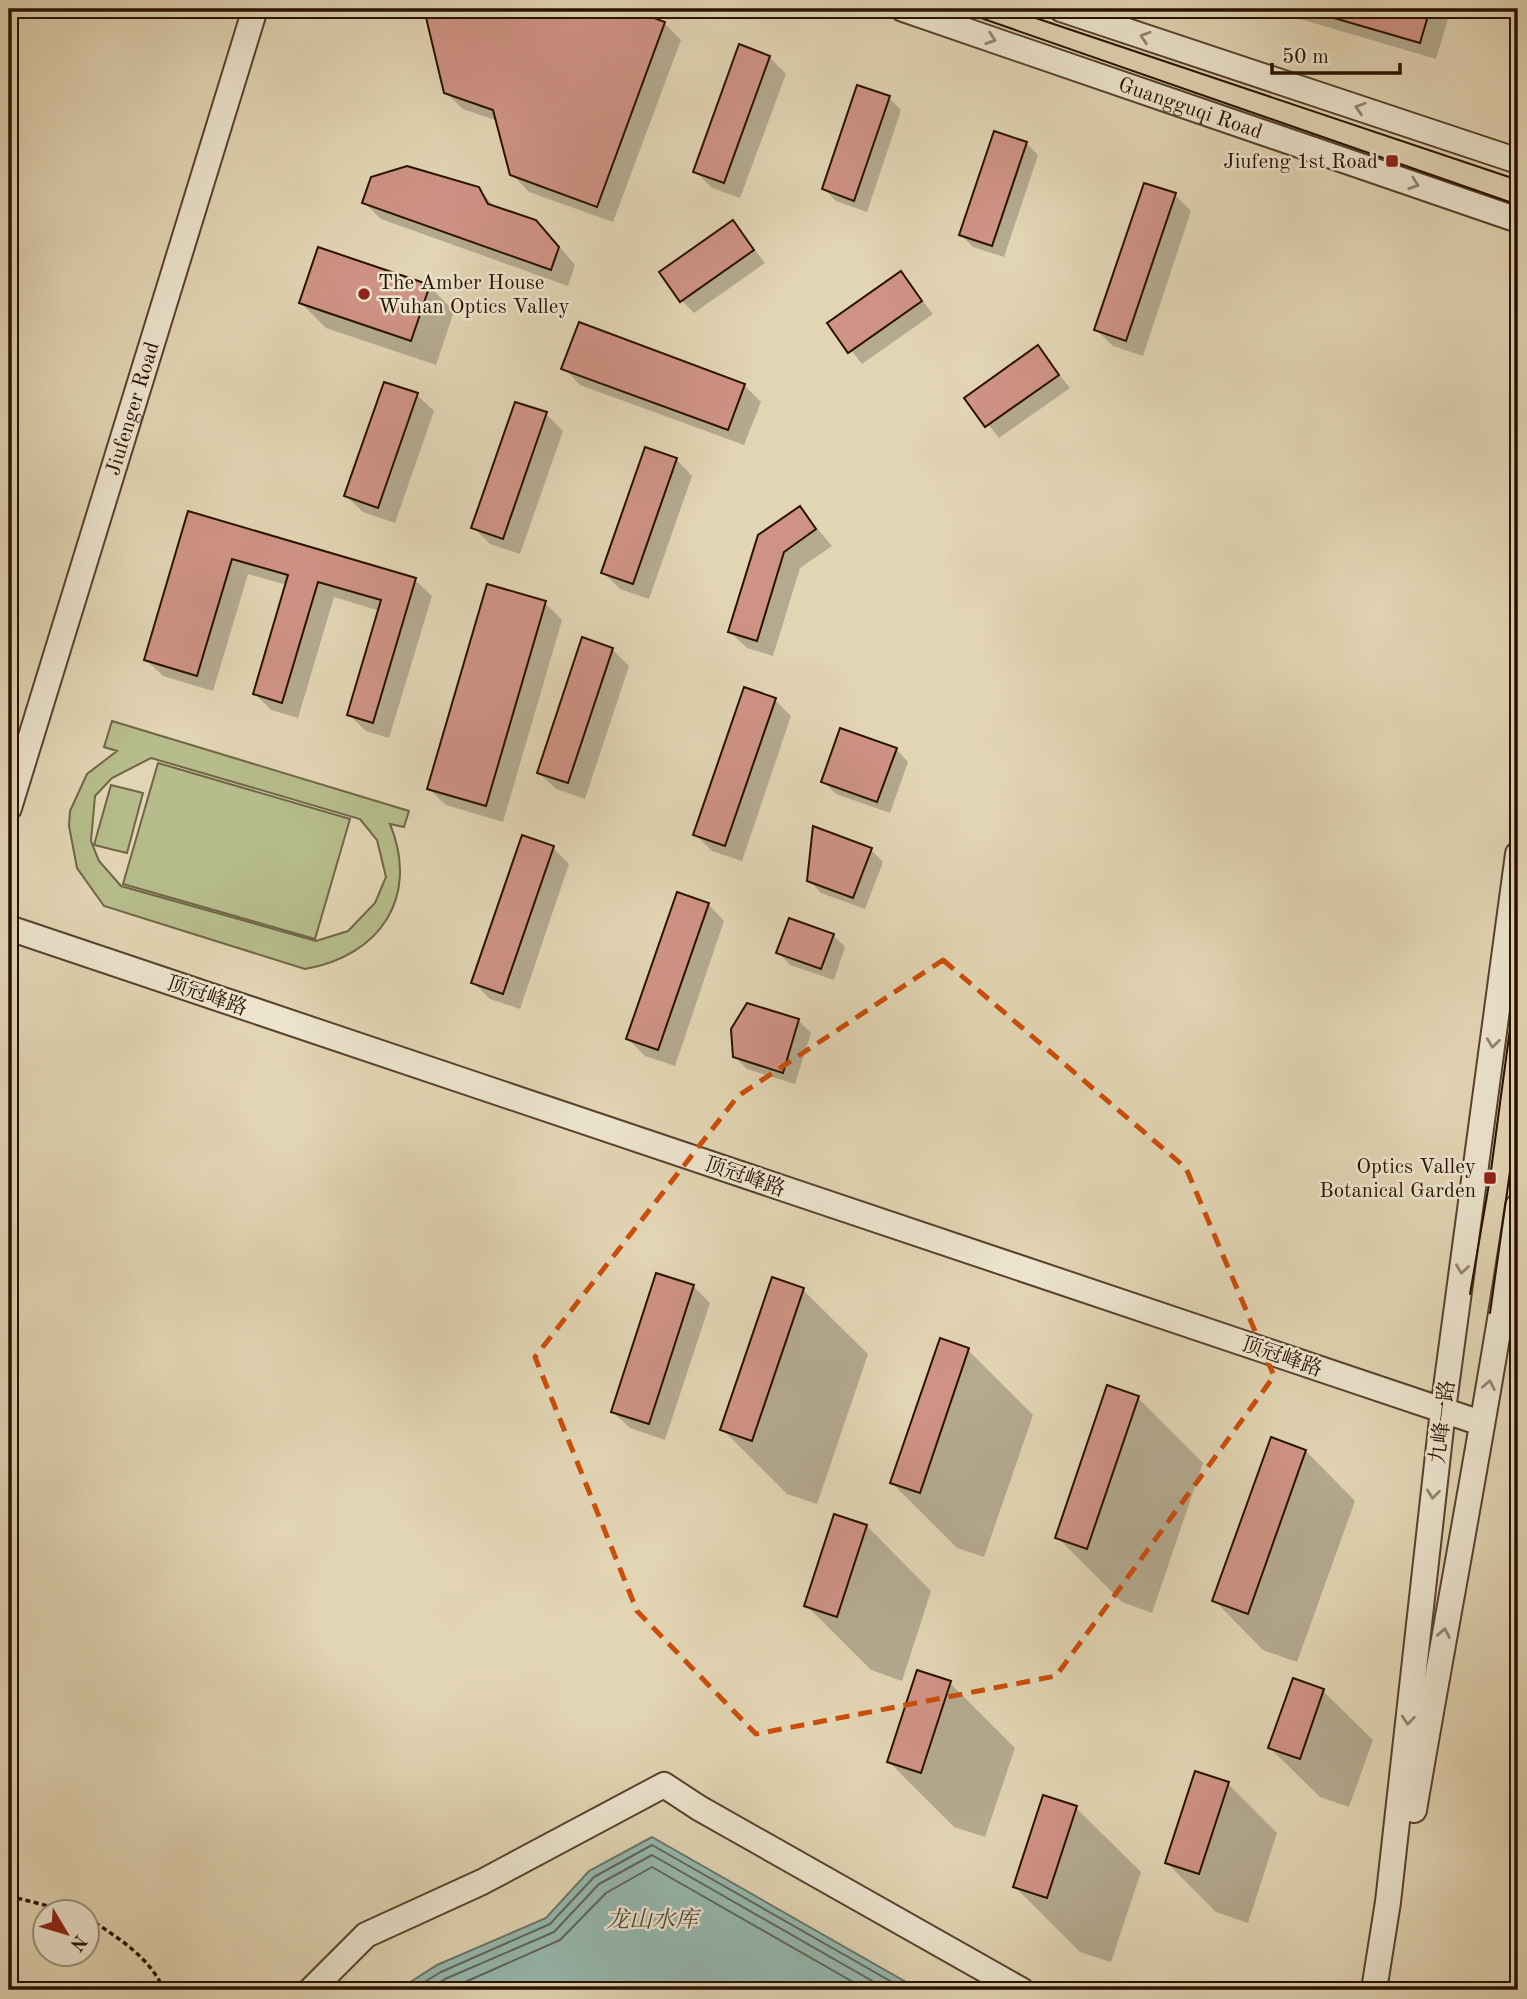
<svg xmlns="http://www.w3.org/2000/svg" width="1527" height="1999" font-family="'Old Standard TT','Noto Serif SC',serif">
  <rect width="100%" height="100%" fill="#e2d5b4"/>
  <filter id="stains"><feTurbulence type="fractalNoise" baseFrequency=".00286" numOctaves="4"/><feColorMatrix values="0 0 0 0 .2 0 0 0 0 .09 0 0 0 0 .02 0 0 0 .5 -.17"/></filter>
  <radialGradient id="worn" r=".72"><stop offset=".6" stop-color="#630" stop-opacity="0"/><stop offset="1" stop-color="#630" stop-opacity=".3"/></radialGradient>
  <!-- green -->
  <g fill="#b6bc8b" stroke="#706646" stroke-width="2" fill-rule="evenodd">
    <path d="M112,721L409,811L404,827L390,824C420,897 380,956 305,969L104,906L77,868L69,826L70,811L87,774L117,751L104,747ZM151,758L360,819L377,840L386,877L375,903L348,931L316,941L121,886L99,861L91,841L95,796L112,778Z"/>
    <polygon points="158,763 350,819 315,939 123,884"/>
    <polygon points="111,785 143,793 127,853 94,845"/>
  </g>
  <!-- water -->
  <polygon fill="#95b8af" stroke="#6a7569" stroke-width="2" points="652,1837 920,1990 398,1990 437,1965 546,1918 589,1871"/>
  <!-- shadow -->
  <g fill="#0003">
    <polygon points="426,9 625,9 664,23 681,40 613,222 529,192 512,174 498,121 463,109 445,92"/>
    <polygon points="1267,9 1451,9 1436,59"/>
    <polygon points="769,57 786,74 740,198 712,188 695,171"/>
    <polygon points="889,98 901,110 867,212 836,201 824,189"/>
    <polygon points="1026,143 1038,155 1004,257 973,247 961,235"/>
    <polygon points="478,189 496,208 535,221 553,239 575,265 568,286 381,219 364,202"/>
    <polygon points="1175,195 1191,211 1143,356 1113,346 1096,330"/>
    <polygon points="733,222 765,263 694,313 682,301"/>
    <polygon points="901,274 933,314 862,364 830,324"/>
    <polygon points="429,286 454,311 436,365 326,328 301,303"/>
    <polygon points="1038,348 1070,388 999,438 967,398"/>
    <polygon points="564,368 744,385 761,402 744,445 580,385"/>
    <polygon points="9,387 14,392 9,409"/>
    <polygon points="417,395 434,411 395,523 363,512 346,496"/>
    <polygon points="546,414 563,431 520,554 490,544 473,527"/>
    <polygon points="676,459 692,476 649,599 620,589 603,572"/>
    <polygon points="800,508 832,546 800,568 773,656 747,648 730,632"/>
    <polygon points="189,513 415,580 432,596 389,738 366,731 349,715 380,611 334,597 298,718 271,710 255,694 287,585 248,574 213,691 163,676 146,660"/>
    <polygon points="545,603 562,620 503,822 446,805 429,789"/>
    <polygon points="612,649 629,666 585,799 556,789 539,773"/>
    <polygon points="775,700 791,716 742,861 712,851 695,834"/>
    <polygon points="896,749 908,762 890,813 836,794 823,781"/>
    <polygon points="553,848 569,864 520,1009 490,999 473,982"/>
    <polygon points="871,850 883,862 865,909 821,893 809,880"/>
    <polygon points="708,904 724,921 675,1066 645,1056 628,1039"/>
    <polygon points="833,935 845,947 834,980 790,965 778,952"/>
    <polygon points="747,1005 799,1021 811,1033 795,1084 747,1069 735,1057"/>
    <polygon points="693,1286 710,1303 665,1440 630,1428 613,1412"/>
    <polygon points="803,1290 868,1354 817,1504 787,1494 722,1429"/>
    <polygon points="968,1350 1033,1415 984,1557 957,1548 892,1483"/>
    <polygon points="1138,1398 1203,1463 1152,1613 1122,1602 1057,1537"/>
    <polygon points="1272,1439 1306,1451 1355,1501 1297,1662 1263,1650 1214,1600"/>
    <polygon points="867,1526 931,1591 902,1681 871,1670 806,1605"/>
    <polygon points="1294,1681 1323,1691 1373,1740 1349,1807 1320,1797 1270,1748"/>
    <polygon points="950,1683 1015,1748 985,1837 954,1827 889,1762"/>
    <polygon points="1228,1784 1277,1833 1248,1923 1216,1912 1167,1863"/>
    <polygon points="1076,1808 1141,1872 1111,1962 1080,1952 1015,1887"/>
  </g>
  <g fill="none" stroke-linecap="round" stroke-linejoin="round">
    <!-- shore -->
    <g stroke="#5f6458" stroke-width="2">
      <polyline points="411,1990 441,1972 550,1924 594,1877 652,1845 906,1990"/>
      <polyline points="428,1990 445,1979 554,1932 599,1884 652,1855 888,1990"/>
      <polyline points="447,1990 560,1940 606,1893 652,1867 867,1990"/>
    </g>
  </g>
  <!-- building -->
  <g fill="#cf9385" stroke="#291100" stroke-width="2">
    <polygon points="424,9 630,9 665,22 597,207 510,175 493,110 444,93"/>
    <polygon points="1303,9 1430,9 1420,43"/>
    <polygon points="739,44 770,56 724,183 693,172"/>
    <polygon points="857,85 890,96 854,201 822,189"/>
    <polygon points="994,131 1027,142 992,246 959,235"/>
    <polygon points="407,166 479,187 488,204 536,220 559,247 551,270 362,203 371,177"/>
    <polygon points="1144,183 1176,193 1126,341 1094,330"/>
    <polygon points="733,220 754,250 680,302 659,272"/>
    <polygon points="318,247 430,285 411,341 299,303"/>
    <polygon points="901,271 922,301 848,353 827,323"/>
    <polygon points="579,322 745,384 728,430 561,369"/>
    <polygon points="1038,345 1059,375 985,427 964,398"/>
    <polygon points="384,382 418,393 378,508 344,496"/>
    <polygon points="515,402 547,412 503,539 471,528"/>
    <polygon points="645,447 677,458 633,584 601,573"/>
    <polygon points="800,506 816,529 784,552 757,641 728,632 758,535"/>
    <polygon points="188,511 416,578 373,723 347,715 381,600 318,582 282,703 253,694 288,575 232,559 197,676 144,660"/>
    <polygon points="487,584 546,601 486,806 427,789"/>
    <polygon points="582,637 613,648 568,783 537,773"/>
    <polygon points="744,687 776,698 725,846 693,835"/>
    <polygon points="840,728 897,748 877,802 821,782"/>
    <polygon points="813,826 872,848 853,898 807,881"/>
    <polygon points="522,835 554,846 503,994 471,983"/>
    <polygon points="677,892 709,903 658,1050 626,1039"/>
    <polygon points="789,918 834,934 821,969 776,953"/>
    <polygon points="747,1003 799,1019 783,1073 733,1057 731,1029"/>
    <polygon points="656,1273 694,1285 649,1424 611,1412"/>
    <polygon points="772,1277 804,1288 752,1441 720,1430"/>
    <polygon points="940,1338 969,1348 920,1493 890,1483"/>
    <polygon points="1107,1385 1139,1396 1087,1549 1055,1538"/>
    <polygon points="1271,1437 1306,1450 1248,1614 1212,1601"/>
    <polygon points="834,1514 867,1525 837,1617 804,1606"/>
    <polygon points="917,1670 951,1681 921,1773 887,1762"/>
    <polygon points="1293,1678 1324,1689 1300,1759 1268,1748"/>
    <polygon points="1195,1771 1229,1782 1199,1874 1165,1863"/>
    <polygon points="1043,1795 1077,1806 1047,1898 1013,1887"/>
  </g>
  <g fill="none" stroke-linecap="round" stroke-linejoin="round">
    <!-- minor casing -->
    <g stroke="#57422d" stroke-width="28">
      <g id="minor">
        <path id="s1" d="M903,9L1518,220"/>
        <polyline points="1061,9 1518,161"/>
        <path id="s2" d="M9,808L255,9"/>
        <polyline points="9,928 1481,1423"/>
        <path d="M1414,1810C1448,1609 1488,1408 1518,1206"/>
        <polyline points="311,1990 366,1935 482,1882 664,1785 699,1808 1021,1990"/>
        <polyline points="1374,1990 1388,1902 1443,1410 1518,854"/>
      </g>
    </g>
    <!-- path -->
    <g stroke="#291100" stroke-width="3.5" stroke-dasharray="5 3.5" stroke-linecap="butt">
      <polyline points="9,1896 72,1912"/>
      <path d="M88,1918C118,1938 149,1956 164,1990"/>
    </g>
    <!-- minor -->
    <use href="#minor" stroke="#ece4ce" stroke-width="24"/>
    <!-- tram -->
    <g stroke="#291100" stroke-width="2">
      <polyline points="955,9 1518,205"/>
      <polyline points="1009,9 1518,180"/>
      <polyline points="1470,1294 1490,1178 1518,969"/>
      <polyline points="1490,1313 1518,1115"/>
    </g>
  </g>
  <!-- one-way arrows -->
  <defs><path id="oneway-chevron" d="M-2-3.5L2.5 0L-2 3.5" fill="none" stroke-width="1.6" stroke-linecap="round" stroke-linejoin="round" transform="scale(1.75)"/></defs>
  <g stroke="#948571">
    <use href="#oneway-chevron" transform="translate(1145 37) rotate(-162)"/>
    <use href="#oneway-chevron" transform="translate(991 39) rotate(19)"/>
    <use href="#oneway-chevron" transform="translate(1360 108) rotate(-162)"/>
    <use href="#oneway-chevron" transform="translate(1414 184) rotate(19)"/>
    <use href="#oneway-chevron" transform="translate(1493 1043) rotate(97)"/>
    <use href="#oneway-chevron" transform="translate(1462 1269) rotate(98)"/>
    <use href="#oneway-chevron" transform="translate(1489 1385) rotate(-79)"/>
    <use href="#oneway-chevron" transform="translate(1433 1494) rotate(96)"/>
    <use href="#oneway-chevron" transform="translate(1444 1633) rotate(-80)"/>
    <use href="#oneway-chevron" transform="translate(1408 1720) rotate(96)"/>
  </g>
  <!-- marked area -->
  <path fill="none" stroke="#cb4e0a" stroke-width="5" stroke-dasharray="14 9" stroke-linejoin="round" d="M943,960L1186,1168L1274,1376L1056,1676L756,1734L637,1611L535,1357L738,1096Z"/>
  <!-- markers -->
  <g fill="#8f2418" stroke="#ece4ce" stroke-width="2.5">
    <rect x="1385" y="154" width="14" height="14" rx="3.5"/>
    <circle cx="364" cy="294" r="7"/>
    <rect x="1483" y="1171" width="14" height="14" rx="3.5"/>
  </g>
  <g text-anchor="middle" stroke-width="5" stroke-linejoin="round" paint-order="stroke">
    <!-- street labels -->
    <g font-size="21" fill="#291100" stroke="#ece4ce">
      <text dy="7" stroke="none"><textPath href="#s1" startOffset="304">Guangguqi Road</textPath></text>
      <text dy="7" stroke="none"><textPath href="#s2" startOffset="418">Jiufenger Road</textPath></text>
      <text transform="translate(207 995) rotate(19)" y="7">顶冠峰路</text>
      <text transform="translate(745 1176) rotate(19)" y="7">顶冠峰路</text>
      <text transform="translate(1282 1356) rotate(19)" y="7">顶冠峰路</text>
      <text transform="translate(1442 1422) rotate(-83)" y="7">九峰一路</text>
    </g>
    <!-- poi labels -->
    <g font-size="21" fill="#291100" stroke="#ece4ce" text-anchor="end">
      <text x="1378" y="168">Jiufeng 1st Road</text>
      <text x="378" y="289" text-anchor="start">The Amber House<tspan x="378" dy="24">Wuhan Optics Valley</tspan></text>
      <text x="1476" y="1173">Optics Valley<tspan x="1476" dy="24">Botanical Garden</tspan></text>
    </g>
    <!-- water labels -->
    <g font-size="23" font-style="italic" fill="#4f4b3d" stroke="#ece4ce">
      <text x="652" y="1927">龙山水库</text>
    </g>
  </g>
  <!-- margin -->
  <rect width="1527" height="1999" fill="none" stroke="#e2d5b4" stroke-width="35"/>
  <rect x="10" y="10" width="1506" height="1978" fill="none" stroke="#291100" stroke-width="3.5"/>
  <rect x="18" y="18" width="1492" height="1964" fill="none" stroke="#291100" stroke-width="2"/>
  <!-- north arrow -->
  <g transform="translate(66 1933) rotate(128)"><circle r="33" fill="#ece4ce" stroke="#9e907c" stroke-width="2"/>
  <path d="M0-5L12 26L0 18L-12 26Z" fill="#8f2418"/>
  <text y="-10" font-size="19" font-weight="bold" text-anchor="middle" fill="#291100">N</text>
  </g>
  <!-- scale -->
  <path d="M1272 63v10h128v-10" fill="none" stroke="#291100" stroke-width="3.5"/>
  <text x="1282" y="63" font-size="21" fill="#291100" stroke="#ece4ce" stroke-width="5" paint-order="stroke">50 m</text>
  <rect width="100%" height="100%" filter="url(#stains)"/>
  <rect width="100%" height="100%" fill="url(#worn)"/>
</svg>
